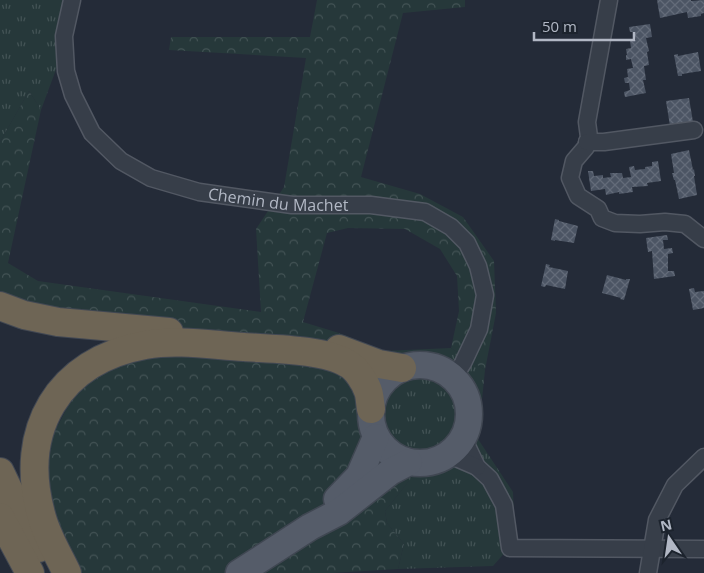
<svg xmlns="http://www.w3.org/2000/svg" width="704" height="573" font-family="'Open Sans',sans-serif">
  <defs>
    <pattern id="grass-tufts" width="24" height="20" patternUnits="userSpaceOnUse" patternTransform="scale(1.25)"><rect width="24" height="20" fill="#26383a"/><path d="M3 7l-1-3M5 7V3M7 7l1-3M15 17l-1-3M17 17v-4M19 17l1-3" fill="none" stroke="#435355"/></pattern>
    <pattern id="forest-crowns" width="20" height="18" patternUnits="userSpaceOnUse" patternTransform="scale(1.25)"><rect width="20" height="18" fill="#26383a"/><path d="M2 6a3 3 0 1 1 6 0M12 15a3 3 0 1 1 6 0" fill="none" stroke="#435355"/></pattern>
    <pattern id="building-cross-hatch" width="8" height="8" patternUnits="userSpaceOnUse" patternTransform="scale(1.25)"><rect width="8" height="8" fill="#4c5564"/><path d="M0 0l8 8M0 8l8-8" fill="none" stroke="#636b79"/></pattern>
  </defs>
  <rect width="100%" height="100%" fill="#242b38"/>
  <!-- grass -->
  <g fill="url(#grass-tufts)">
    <polygon points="0,0 79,0 74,21 41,110 29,91 0,142"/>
    <polygon points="339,333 384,351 451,348 485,370 478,439 513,492 515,541 493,566 398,569 404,544 387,523 385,511 412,477 371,493 354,470 359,386"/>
  </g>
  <!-- forest -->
  <polygon fill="url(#forest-crowns)" points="317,0 465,0 465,7 403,13 361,177 420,194 463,217 494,261 496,313 485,370 451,348 459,311 457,276 440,249 405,229 348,228 327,233 303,322 339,333 359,386 371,493 413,476 385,511 387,523 404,544 398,569 332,573 81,573 64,546 43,483 51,438 75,393 116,363 150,356 52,308 10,297 0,292 0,142 29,91 41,110 8,263 38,281 261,312 256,229 284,187 306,58 169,50 171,37 310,37"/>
  <!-- building -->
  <g fill="url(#building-cross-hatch)">
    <polygon points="657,0 691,0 691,1 704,0 704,13 701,14 701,16 688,18 687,12 660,18"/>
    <polygon points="650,24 652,37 646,38 649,51 647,52 649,65 644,66 646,80 643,80 646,93 625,97 624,92 630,90 629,83 625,83 624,78 628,77 627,69 633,68 631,59 626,60 626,55 627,55 626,49 631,48 630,41 636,40 634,32 630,32 629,27"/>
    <polygon points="698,52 701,71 682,74 682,76 678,76 674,55 678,54 678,56"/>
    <polygon points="689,98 693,122 670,126 666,101"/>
    <polygon points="689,150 693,170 694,169 695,176 694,176 697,195 679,199 675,180 674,180 672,173 674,173 671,154"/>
    <polygon points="658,161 661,181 647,183 648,186 632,187 633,192 619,194 619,192 606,195 605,189 591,191 588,171 593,171 594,176 603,175 603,178 611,177 610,173 622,173 623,178 631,177 629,167 634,166 635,170 645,169 645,167 652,166 652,162"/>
    <polygon points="555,219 559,220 559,221 578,226 574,243 555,240 555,241 551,240"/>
    <polygon points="667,235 668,240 663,240 664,249 672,248 673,253 668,254 668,271 674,271 675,276 654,279 652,251 648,252 646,238"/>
    <polygon points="546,264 550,265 549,267 568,271 565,289 546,285 545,287 541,286"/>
    <polygon points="607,275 626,280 626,279 630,279 624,300 620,299 621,298 602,293"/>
    <polygon points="694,288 695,292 704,291 704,308 693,310 689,289"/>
  </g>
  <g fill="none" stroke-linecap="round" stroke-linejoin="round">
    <!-- street casing -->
    <g stroke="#525863" stroke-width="19">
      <g id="street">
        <path id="s1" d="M72,0L64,36L66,71L73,95L92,133L121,161L151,178L199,192L292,205H371L425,212L451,227L467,243L478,266L485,295L479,329L463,363L454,377"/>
        <polyline points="609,0 587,122 589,137 586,147 574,161 570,178 578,196 598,209 602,218 615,223 640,224 665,222 685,224 704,239"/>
        <polyline points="587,142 604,142 694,130"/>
        <polyline points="466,434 467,446 477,467 490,479 504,505 510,548 704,549"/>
        <polyline points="447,456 456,458 477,467"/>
        <polyline points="648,573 657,520 675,485 704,457"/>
      </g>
    </g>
    <!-- primary casing -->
    <g stroke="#404752" stroke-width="29">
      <g id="primary">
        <circle cx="420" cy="414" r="49"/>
        <polyline points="337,499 359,476 376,437"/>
        <polyline points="239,573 310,527 339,512 390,472 409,462"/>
      </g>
    </g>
    <!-- highway casing -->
    <g stroke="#424853" stroke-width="30">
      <g id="highway">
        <polyline points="0,306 24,315 58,322 169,332"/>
        <polyline points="339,349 379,364 402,368"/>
        <polyline points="0,472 12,497 39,548"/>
        <polyline points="0,517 30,573"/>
        <path d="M67,573C58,554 46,535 41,514C18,430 58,361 145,345C177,339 211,345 244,347C271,349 325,349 348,364C356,368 365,382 368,391C370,396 370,404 371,409"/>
      </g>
    </g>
    <!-- street -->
    <use href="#street" stroke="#373e49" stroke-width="16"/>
    <!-- primary -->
    <use href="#primary" stroke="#555c69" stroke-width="26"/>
    <!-- highway -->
    <use href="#highway" stroke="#6e6555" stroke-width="28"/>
  </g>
  <g text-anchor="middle" stroke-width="4" stroke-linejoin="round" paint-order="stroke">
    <!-- street labels -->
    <g font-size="16" fill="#b2b8c5" stroke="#1c232d">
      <text dy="6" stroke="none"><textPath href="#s1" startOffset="344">Chemin du Machet</textPath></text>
    </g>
  </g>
  <!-- north arrow -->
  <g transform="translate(669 538) rotate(347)" stroke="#1c232d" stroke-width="4" paint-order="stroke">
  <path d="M0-4L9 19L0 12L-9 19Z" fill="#b2b8c5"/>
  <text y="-8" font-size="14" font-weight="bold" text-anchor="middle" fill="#b2b8c5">N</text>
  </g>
  <!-- scale -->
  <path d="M534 32v8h100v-8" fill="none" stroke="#b2b8c5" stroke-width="2.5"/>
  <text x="542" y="32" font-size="15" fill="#b2b8c5" stroke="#1c232d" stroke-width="4" paint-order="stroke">50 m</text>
</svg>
